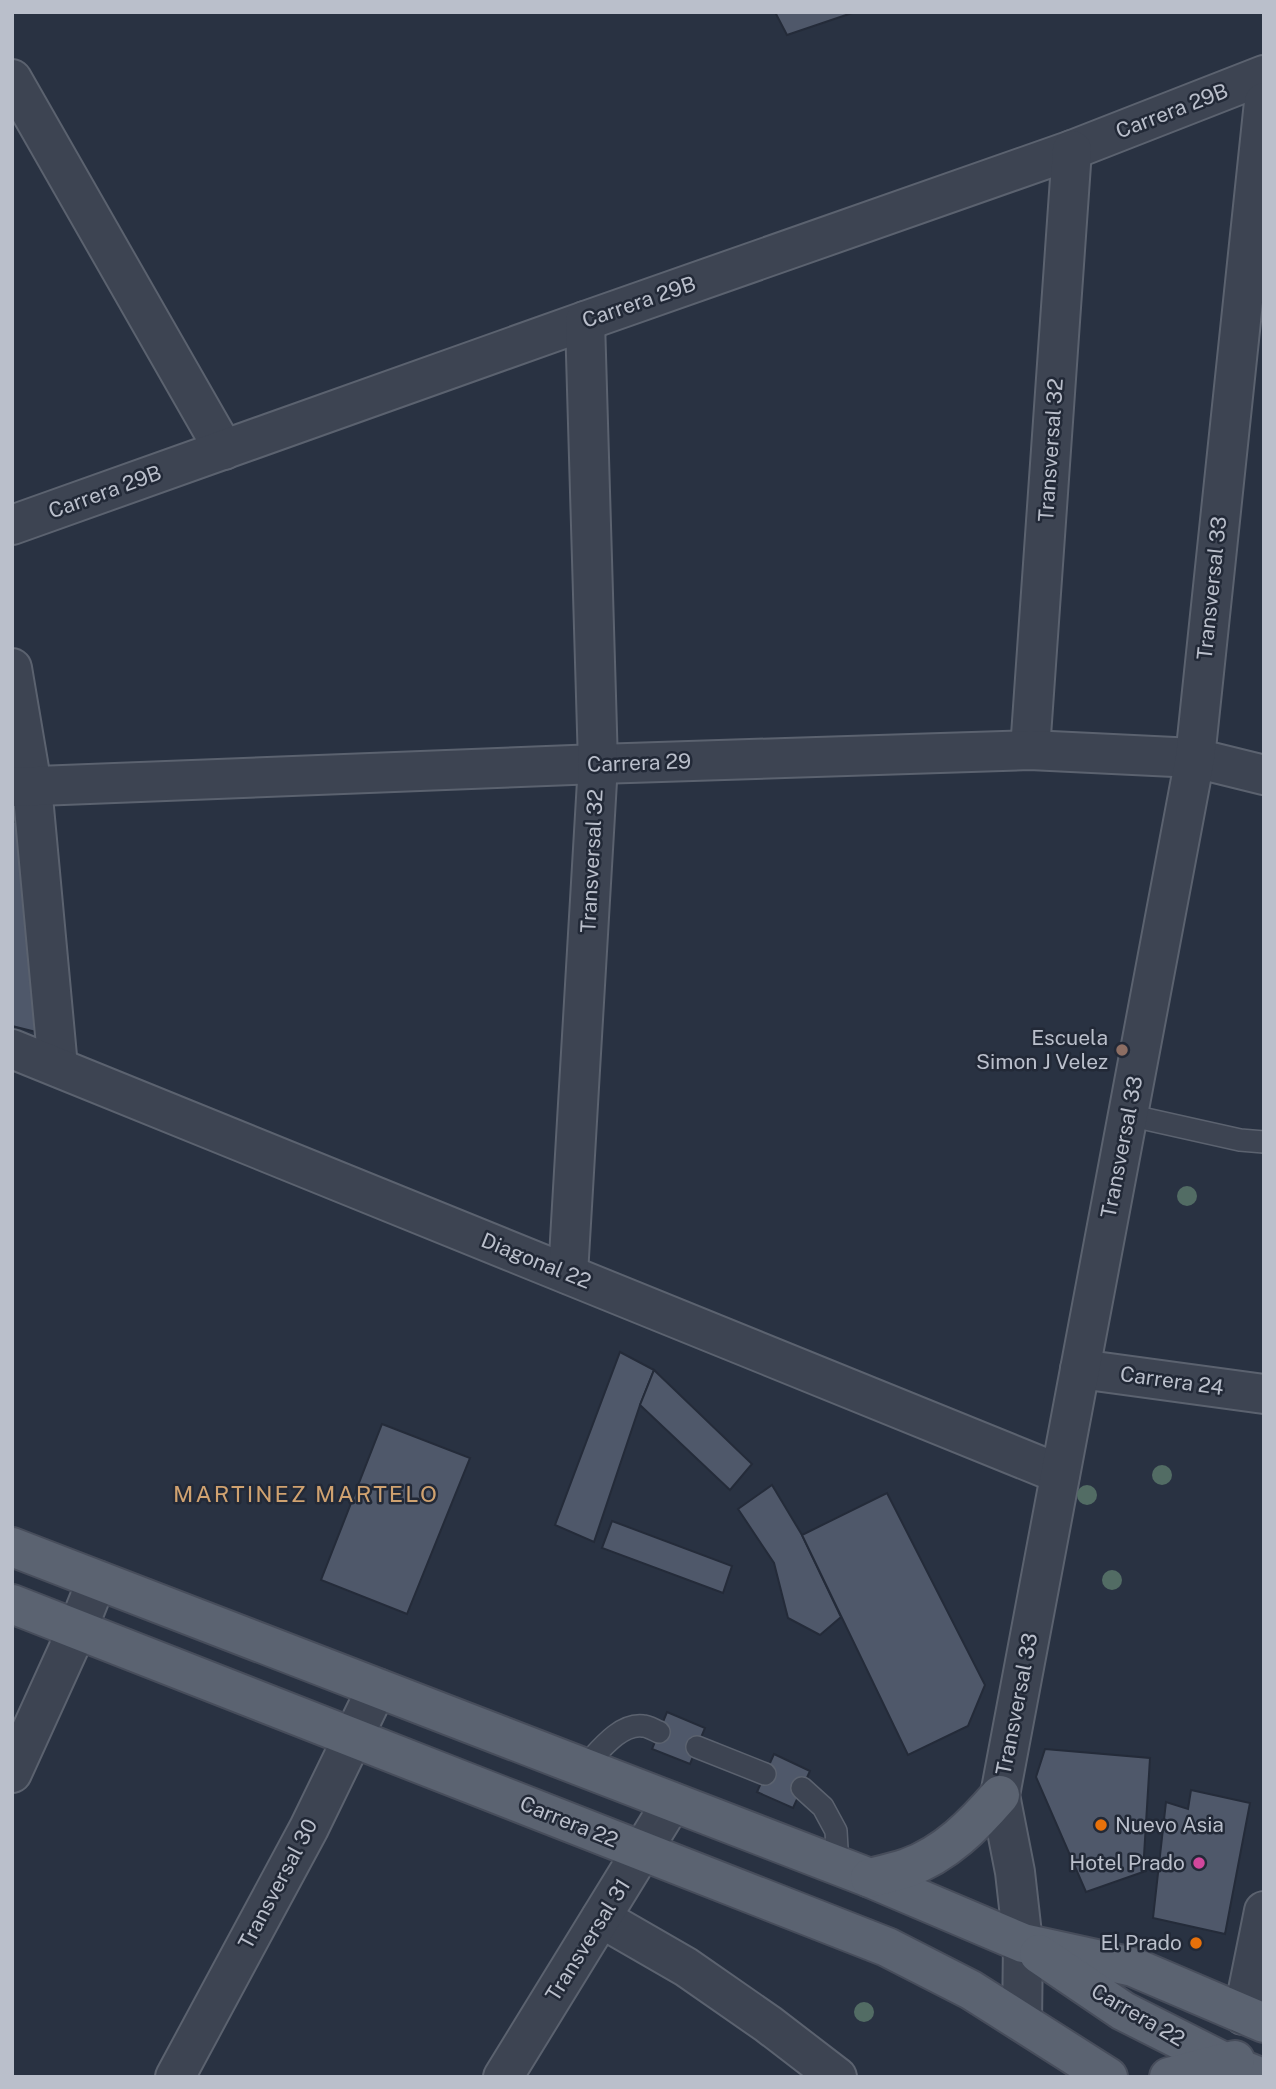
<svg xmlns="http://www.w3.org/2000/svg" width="1276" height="2089" font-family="'Public Sans',sans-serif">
  <rect width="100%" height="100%" fill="#293242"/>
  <!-- building -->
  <g fill="#4f586a" stroke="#242b39" stroke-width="2">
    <polygon points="775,12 855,12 787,35"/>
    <polygon points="27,821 36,1032 12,1026 12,822"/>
    <polygon points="620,1352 654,1370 640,1405 594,1542 555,1525"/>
    <polygon points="654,1370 752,1464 730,1490 640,1405"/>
    <polygon points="382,1424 470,1458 407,1614 321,1580"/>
    <polygon points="772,1485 802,1535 841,1617 820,1635 788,1618 774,1563 738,1509"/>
    <polygon points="887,1493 985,1685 968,1726 908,1755 802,1535"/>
    <polygon points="612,1521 732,1566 723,1593 602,1548"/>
    <polygon points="667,1712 705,1728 690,1764 652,1749"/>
    <polygon points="1045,1749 1150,1758 1143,1872 1086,1892 1036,1777"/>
    <polygon points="774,1754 810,1771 793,1808 757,1792"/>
    <polygon points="1191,1790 1250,1803 1225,1934 1153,1918 1166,1802 1188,1809"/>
  </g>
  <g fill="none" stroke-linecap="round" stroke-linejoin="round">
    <!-- service casing -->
    <g stroke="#5b626f" stroke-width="24">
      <g id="service">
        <polyline points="1128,1115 1240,1140 1264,1142"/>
        <polyline points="697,1747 765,1774"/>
        <path d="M583,1768C598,1753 619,1723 643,1726C648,1726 654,1730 659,1732"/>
        <polyline points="802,1788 823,1807 836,1831 838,1866"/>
      </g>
    </g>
    <!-- minor casing -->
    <g stroke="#5b626f" stroke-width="42">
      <g id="minor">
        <polyline points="12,79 224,450"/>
        <polyline points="12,525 585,321 1072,150 1264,75"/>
        <polyline points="12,668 32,786 58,1067"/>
        <polyline points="1030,750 1072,150"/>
        <polyline points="12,787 598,764 1030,750 1195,758 1264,775"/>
        <polyline points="12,1049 1060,1474"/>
        <polyline points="568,1274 598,764 585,321"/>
        <polyline points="1080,1369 1264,1394"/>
        <polyline points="12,1773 77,1630 97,1580"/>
        <polyline points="601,1918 686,1967 768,2024 837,2077"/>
        <polyline points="1243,2015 1264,1911"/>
        <polyline points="175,2077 309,1828 377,1688"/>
        <polyline points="503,2077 672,1802"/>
      </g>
    </g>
    <!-- tertiary casing -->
    <g stroke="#5b626f" stroke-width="42">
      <polyline id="tertiary" points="1022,2022 1023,1943 1015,1872 1000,1795 1195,758 1264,102"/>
    </g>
    <!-- primary casing -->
    <g stroke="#474d5b" stroke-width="42">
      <g id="primary">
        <polyline points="12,1547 870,1878 1023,1943 1133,1967 1264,2023"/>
        <polyline points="12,1604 887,1947 971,1990 1108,2077"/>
        <path d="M870,1878C882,1875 895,1872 907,1868C946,1854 974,1825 1000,1795"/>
        <polyline points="1039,1954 1123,2011 1226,2063 1260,2077"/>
        <polyline points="1169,2077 1235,2060"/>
      </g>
    </g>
    <!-- service -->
    <use href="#service" stroke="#3d4452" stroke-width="21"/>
    <!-- minor -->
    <use href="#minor" stroke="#3d4452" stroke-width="38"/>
    <!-- tertiary -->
    <use href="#tertiary" stroke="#3d4452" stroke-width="38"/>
    <!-- primary -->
    <use href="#primary" stroke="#5b6371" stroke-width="38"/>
  </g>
  <!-- trees -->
  <g fill="#526c64">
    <circle cx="1187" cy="1196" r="10"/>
    <circle cx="1162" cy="1475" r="10"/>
    <circle cx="1087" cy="1495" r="10"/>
    <circle cx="1112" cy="1580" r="10"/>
    <circle cx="864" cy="2012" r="10"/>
  </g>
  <!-- markers -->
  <circle fill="#8d6e63" stroke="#222937" stroke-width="2.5" cx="1122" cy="1050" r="7"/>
  <g fill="#e8710a" stroke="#222937" stroke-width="2.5">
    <circle cx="1101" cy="1825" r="7"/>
    <circle cx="1196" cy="1943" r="7"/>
  </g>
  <circle fill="#d1479c" stroke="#222937" stroke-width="2.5" cx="1199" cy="1863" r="7"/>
  <g text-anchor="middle" stroke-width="5" stroke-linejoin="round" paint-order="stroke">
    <!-- street labels -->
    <g font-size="21" fill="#babfcb" stroke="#222937">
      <text transform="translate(1172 111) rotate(-21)" y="7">Carrera 29B</text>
      <text transform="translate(639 302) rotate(-19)" y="7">Carrera 29B</text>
      <text transform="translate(1051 450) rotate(-86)" y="7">Transversal 32</text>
      <text transform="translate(105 492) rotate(-20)" y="7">Carrera 29B</text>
      <text transform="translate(1212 588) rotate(-84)" y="7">Transversal 33</text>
      <text transform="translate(639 763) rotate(-2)" y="7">Carrera 29</text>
      <text transform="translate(592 861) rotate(-87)" y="7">Transversal 32</text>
      <text transform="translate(1122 1147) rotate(-79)" y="7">Transversal 33</text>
      <text transform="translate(536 1261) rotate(22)" y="7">Diagonal 22</text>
      <text transform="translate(1172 1381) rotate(8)" y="7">Carrera 24</text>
      <text transform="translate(1017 1704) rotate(-79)" y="7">Transversal 33</text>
      <text transform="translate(569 1822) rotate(22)" y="7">Carrera 22</text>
      <text transform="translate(278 1884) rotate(-62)" y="7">Transversal 30</text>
      <text transform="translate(588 1940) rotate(-58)" y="7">Transversal 31</text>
      <text transform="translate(1138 2015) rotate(30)" y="7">Carrera 22</text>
    </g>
    <!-- poi labels -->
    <g font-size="21" fill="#babfcb" stroke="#222937" text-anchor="end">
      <text x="1108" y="1045">Escuela<tspan x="1108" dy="24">Simon J Velez</tspan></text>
      <text x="1115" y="1832" text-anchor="start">Nuevo Asia</text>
      <text x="1185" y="1870">Hotel Prado</text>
      <text x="1182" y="1950">El Prado</text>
    </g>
    <!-- neighbourhood labels -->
    <g font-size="23" letter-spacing="2" fill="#d0a270" stroke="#222937">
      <text x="306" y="1502">MARTINEZ MARTELO</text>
    </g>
  </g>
  <!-- border -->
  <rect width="1276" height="2089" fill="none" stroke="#babfcb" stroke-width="28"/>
</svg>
